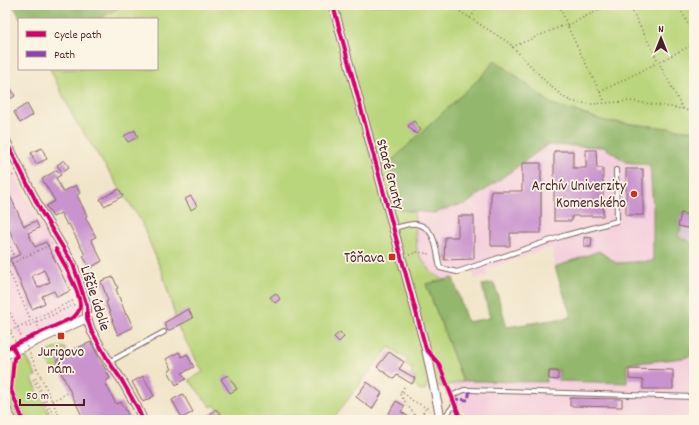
<svg xmlns="http://www.w3.org/2000/svg" width="699" height="425" font-family="Dekko,sans-serif">
  <rect width="100%" height="100%" fill="#fcf5e5"/>
  <filter id="ink" filterUnits="userSpaceOnUse"><feTurbulence type="fractalNoise" baseFrequency=".025" numOctaves="2"/><feDisplacementMap in="SourceGraphic" scale="8" xChannelSelector="R" yChannelSelector="G"/><feConvolveMatrix kernelMatrix="1 2 1 2 8 2 1 2 1" color-interpolation-filters="sRGB"/></filter>
  <filter id="wash" filterUnits="userSpaceOnUse"><feTurbulence type="fractalNoise" baseFrequency=".012" numOctaves="4" result="noise"/><feDisplacementMap in="SourceGraphic" scale="16" xChannelSelector="R" yChannelSelector="G"/><feGaussianBlur stdDeviation="0.9" result="paint"/><feColorMatrix in="noise" values="0 0 0 0 0 0 0 0 0 0 0 0 0 0 0 0 0 1.4 0 .05"/><feComposite in="paint" operator="in"/></filter>
  <g filter="url(#wash)">
    <rect width="100%" height="100%" fill="#f1e5c9"/>
    <!-- built -->
    <g fill="#f4cfdd">
      <polygon points="547,145 604,147 626,162 650,165 653,208 653,261 616,263 599,251 555,267 552,247 487,269 488,276 475,279 473,270 444,280 432,273 417,252 414,212 435,213 454,206 466,204"/>
      <polygon points="5,154 38,220 54,247 71,282 79,303 78,308 74,315 19,341 5,313"/>
      <polygon points="694,354 694,420 468,420 451,385 463,381 546,382 548,370 559,370 559,381 627,382 627,364 684,358"/>
    </g>
    <!-- industrial -->
    <polygon fill="#d0bdcd" points="681,213 694,216 694,249 689,241 678,238 681,227"/>
    <!-- green -->
    <g fill="#bad67c" stroke="#827a54">
      <polygon points="123,5 694,5 694,131 605,121 552,104 495,61 483,75 401,210 414,212 417,252 432,273 444,280 426,284 463,381 443,387 427,383 425,390 420,391 413,384 416,378 411,374 413,370 405,365 408,360 389,347 332,420 227,420 215,405 211,407 189,380 203,372 179,329 163,275 140,219 75,120 50,69 157,69 157,19 99,19"/>
      <polygon points="59,347 65,348 67,353 64,354 65,356 57,360 61,367 53,371 44,354"/>
      <polygon points="25,354 36,376 32,379 52,420 32,420 24,417 14,392 16,358"/>
      <polygon points="5,372 10,375 9,391 21,420 18,420 16,413 5,394"/>
    </g>
    <!-- forest -->
    <g fill="#93b76c" stroke="#6e6b4c">
      <polygon points="13,5 123,5 99,19 21,19"/>
      <polygon points="495,60 552,104 605,121 694,131 694,216 681,213 681,226 678,237 689,241 694,249 694,354 684,358 627,364 627,383 559,381 559,370 548,370 546,382 463,381 426,284 453,278 467,322 490,318 482,285 494,283 507,327 571,317 555,267 599,251 616,263 653,261 653,208 650,165 626,162 604,147 547,145 466,204 454,206 435,213 401,210 389,163 483,75"/>
    </g>
    <g id="blocks">
      <!-- building -->
      <g fill="#c993ce" fill-rule="evenodd">
        <polygon points="5,79 15,96 5,102"/>
        <polygon points="27,104 33,115 20,123 14,112"/>
        <polygon points="414,121 421,130 416,134 408,126"/>
        <polygon points="135,130 138,137 128,142 124,136"/>
        <polygon points="42,148 47,159 36,164 31,153"/>
        <polygon points="586,150 596,150 597,168 603,168 603,216 572,216 572,221 554,221 554,151 573,151 573,168 586,168"/>
        <polygon points="64,160 69,167 62,172 57,165"/>
        <polygon points="522,163 541,163 541,233 510,233 510,246 491,246 491,191 522,191"/>
        <rect x="626" y="169" width="17" height="46"/>
        <polygon points="57,170 61,175 56,178 63,192 76,185 80,193 77,195 87,216 85,217 96,237 91,239 102,261 90,268 83,256 85,255 69,224 67,225 61,213 53,217 46,206 55,201 42,179"/>
        <path d="M5,185L24,226L36,221L39,228L28,233L35,247L46,242L70,291L57,297L54,291L42,296L45,303L32,309L10,259L21,254L5,221ZM44,270L50,282L38,288L32,276Z"/>
        <polygon points="119,189 123,196 104,206 100,199"/>
        <polygon points="191,196 197,206 191,210 185,199"/>
        <polygon points="681,213 694,216 692,229 678,226"/>
        <polygon points="458,216 474,216 474,259 444,260 445,237 458,237"/>
        <polygon points="584,237 592,238 591,247 584,247"/>
        <polygon points="113,277 118,288 116,289 126,315 127,314 133,327 118,335 112,321 113,321 106,302 108,301 101,281"/>
        <polygon points="276,293 280,299 275,303 270,297"/>
        <polygon points="188,309 193,318 168,331 164,323"/>
        <polygon points="340,332 344,337 339,342 334,337"/>
        <polygon points="91,342 110,378 105,382 116,404 121,402 123,407 124,406 131,420 84,420 59,368 61,367 57,360 65,356 64,354"/>
        <polygon points="179,352 182,357 187,354 194,367 182,373 186,379 176,385 168,371 172,369 166,359"/>
        <polygon points="389,352 404,362 399,369 415,378 412,384 397,375 394,379 377,367"/>
        <polygon points="629,369 673,370 673,389 643,389 643,380 629,379"/>
        <polygon points="549,371 558,371 558,380 549,379"/>
        <polygon points="228,375 237,389 230,393 221,379"/>
        <polygon points="143,376 154,396 143,402 132,382"/>
        <polygon points="367,382 382,393 372,409 356,397"/>
        <polygon points="183,394 193,412 182,418 172,400"/>
        <polygon points="570,398 622,399 622,407 570,406"/>
        <polygon points="396,401 405,406 401,412 414,420 385,420"/>
        <polygon points="216,409 225,420 203,420"/>
      </g>
    </g>
  </g>
  <g filter="url(#ink)">
    <use href="#blocks" fill-opacity="0" stroke="#846462" stroke-width="1"/>
    <g fill="none" stroke-linecap="round" stroke-linejoin="round">
      <!-- lane casing -->
      <g stroke="#846462" stroke-width="6">
        <g id="lane">
          <path d="M394,228C400,227 409,223 416,224C437,227 436,252 440,268L457,272L563,236L617,221L616,170"/>
          <polyline points="429,353 439,364 461,420"/>
          <polyline points="109,362 164,332"/>
          <polyline points="451,396 464,390 470,390 694,397"/>
          <polyline points="442,420 455,404"/>
        </g>
      </g>
      <!-- street casing -->
      <g stroke="#846462" stroke-width="10">
        <g id="street">
          <polyline points="333,5 426,349 441,420"/>
          <polyline points="5,139 42,213 73,264 87,306 87,318 91,330 109,362 121,379 137,407 143,420"/>
          <polyline points="5,355 87,318"/>
        </g>
      </g>
      <!-- secondary casing -->
      <g stroke="#846462" stroke-width="14">
        <polyline id="secondary" points="5,411 10,420"/>
      </g>
      <!-- path -->
      <g stroke="#846462" stroke-width="1.5" stroke-dasharray="1 3" stroke-linecap="butt">
        <polyline points="450,5 509,43 548,84 565,98 573,102 592,104 631,101 683,109 694,113"/>
        <polyline points="559,5 570,32 605,102"/>
        <polyline points="629,5 683,109"/>
        <polyline points="678,5 694,35"/>
        <polyline points="470,18 480,5"/>
        <polyline points="568,25 609,5"/>
        <polyline points="512,47 567,24"/>
        <polyline points="600,92 694,44"/>
        <polyline points="5,179 14,175"/>
        <polyline points="13,253 15,257"/>
        <polyline points="409,255 417,252 431,254"/>
        <polyline points="5,267 52,244"/>
        <polyline points="5,302 22,338"/>
        <polyline points="36,322 40,331"/>
        <polyline points="15,341 10,331 72,301 74,305 26,327"/>
        <polyline points="41,377 61,420"/>
        <polyline points="404,387 401,392 405,394 413,401 429,409 431,415"/>
        <polyline points="401,392 399,393 418,420"/>
        <polyline points="52,401 70,392"/>
        <polyline points="22,418 27,420"/>
        <polyline points="53,420 33,379 35,378 56,420"/>
        <polyline points="419,420 426,408"/>
      </g>
      <!-- lane -->
      <use href="#lane" stroke="#fff" stroke-width="4"/>
      <!-- street -->
      <use href="#street" stroke="#fff" stroke-width="8"/>
      <!-- secondary -->
      <use href="#secondary" stroke="#f8e8c3" stroke-width="12"/>
      <!-- path-bridge -->
      <g stroke="#846462" stroke-width="1.5" stroke-dasharray="1 3" stroke-linecap="butt">
        <polyline points="5,236 13,253 7,267 31,320"/>
        <polyline points="23,339 41,377"/>
      </g>
      <!-- quiet -->
      <g stroke="#8e44ad" stroke-width="3" stroke-dasharray="6 3" stroke-linecap="butt">
        <polyline points="453,399 468,400 470,390"/>
        <polyline points="693,418 694,418"/>
      </g>
      <!-- cycleway casing -->
      <g stroke="#fcf5e5" stroke-width="6">
        <g id="cycleway">
          <polyline points="333,5 426,349 439,364 461,420"/>
          <polyline points="5,139 42,213 73,264 87,306 87,318 91,330 109,362 121,379 137,407 143,420"/>
          <polyline points="12,346 17,356 14,358 11,390 23,420"/>
          <path d="M5,349L74,317C77,314 80,310 80,306C81,294 62,260 56,249"/>
        </g>
      </g>
      <!-- cycleway -->
      <use href="#cycleway" stroke="#d6006c" stroke-width="4"/>
    </g>
  </g>
  <!-- markers -->
  <g fill="#c8321e" stroke="#fcf5e5" stroke-width="1.5">
    <circle cx="634" cy="194" r="4"/>
    <rect x="388" y="253" width="8" height="8" rx="2"/>
    <rect x="57" y="332" width="8" height="8" rx="2"/>
  </g>
  <g text-anchor="middle" stroke-width="3.5" stroke-linejoin="round" paint-order="stroke">
    <!-- street labels -->
    <g font-size="15" fill="#4a1f2b" stroke="#fcf5e5">
      <text transform="translate(391 174) rotate(75)" y="5">Staré Grunty</text>
      <text transform="translate(96 298) rotate(72)" y="5">Líščie údolie</text>
    </g>
    <!-- poi labels -->
    <g font-size="15" fill="#4a1f2b" stroke="#fcf5e5" text-anchor="end">
      <text x="626" y="190">Archív Univerzity<tspan x="626" dy="17">Komenského</tspan></text>
      <text x="384" y="262">Tôňava</text>
      <text x="61" y="356" text-anchor="middle">Jurigovo<tspan x="61" dy="17">nám.</tspan></text>
    </g>
  </g>
  <!-- margin -->
  <rect width="699" height="425" fill="none" stroke="#fcf5e5" stroke-width="20"/>
  <!-- legend -->
  <rect x="18" y="18" width="140" height="52" fill="#fcf5e5" stroke="#b59f9b"/>
  <rect x="26" y="31" width="20" height="6" fill="#d6006c" stroke="#b59f9b"/>
  <text x="54" y="38" font-size="12" fill="#4a1f2b">Cycle path</text>
  <rect x="26" y="51" width="20" height="6" fill="#8e44ad" stroke="#b59f9b"/>
  <text x="54" y="58" font-size="12" fill="#4a1f2b">Path</text>
  <!-- north arrow -->
  <g transform="translate(661 38)" stroke="#fcf5e5" stroke-width="3" paint-order="stroke">
  <path d="M0-3L7 15L0 10L-7 15Z" fill="#4a1f2b"/>
  <text y="-6" font-size="11" font-weight="bold" text-anchor="middle" fill="#4a1f2b">N</text>
  </g>
  <!-- scale -->
  <path d="M20 399v6h64v-6" fill="none" stroke="#4a1f2b" stroke-width="2"/>
  <text x="26" y="399" font-size="12" fill="#4a1f2b" stroke="#fcf5e5" stroke-width="3" paint-order="stroke">50 m</text>
</svg>
